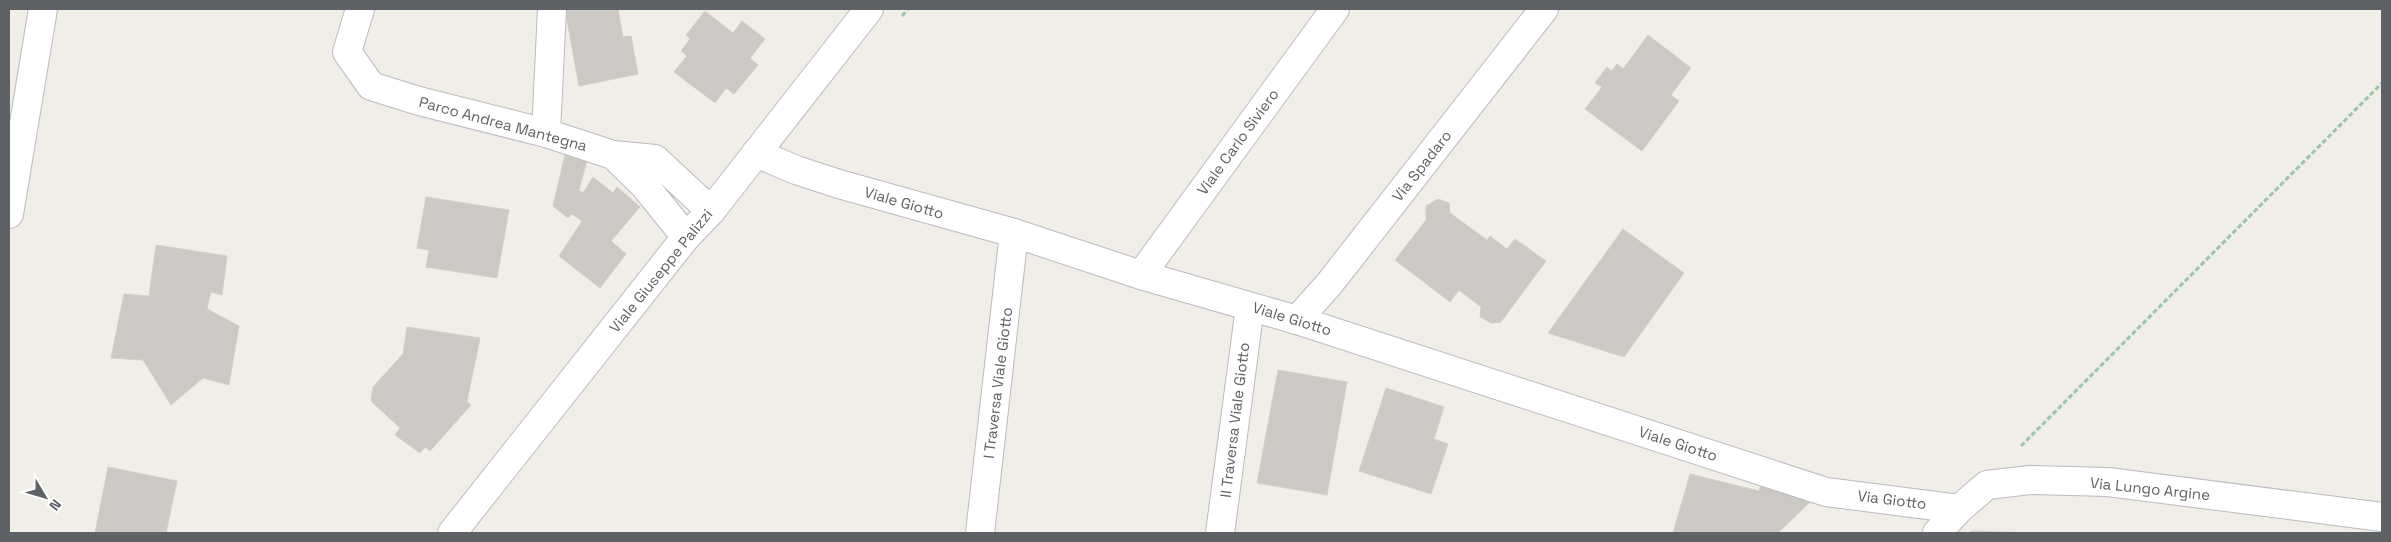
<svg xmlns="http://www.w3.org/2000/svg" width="2391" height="542" font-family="'Space Grotesk',sans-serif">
  <rect width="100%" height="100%" fill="#f0eee6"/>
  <!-- building -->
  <g fill="#ccc8c3" stroke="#d5d0c5">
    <polygon points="565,9 618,9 623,37 631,36 638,74 579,86"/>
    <polygon points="705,11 733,33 742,21 765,39 750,58 758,65 734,94 726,88 715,103 674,72 687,56 681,51 690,39 686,35"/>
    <polygon points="1648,35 1691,68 1671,95 1679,101 1642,151 1585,109 1602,87 1595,83 1607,67 1612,71 1617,64 1623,69"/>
    <polygon points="566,150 588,156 579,190 583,193 593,177 613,193 617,187 640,207 611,241 626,254 600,288 559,256 582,221 572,214 568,218 553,206"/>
    <polygon points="426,197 509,210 497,278 426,267 429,250 417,248"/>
    <polygon points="1438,199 1449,203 1450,213 1487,240 1490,236 1507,249 1515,239 1546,261 1501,322 1491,323 1480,317 1481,307 1459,290 1450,302 1395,260 1426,220 1426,206"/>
    <polygon points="1623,229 1684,273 1624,357 1548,333"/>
    <polygon points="156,245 227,256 222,295 211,292 207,309 239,326 229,385 203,378 171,405 143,360 111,358 124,294 149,296"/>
    <polygon points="407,327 480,338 467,401 471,405 430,451 425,447 420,453 395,435 400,428 371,401 373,387 403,354"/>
    <polygon points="1278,370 1347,382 1327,495 1257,483"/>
    <polygon points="1386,388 1444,407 1434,439 1448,444 1431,494 1359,471"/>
    <polygon points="108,467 177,481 166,533 95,533"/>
    <polygon points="1690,474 1759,491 1761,485 1812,500 1778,533 1673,533"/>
    <polygon points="1971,531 2032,533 1971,533"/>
  </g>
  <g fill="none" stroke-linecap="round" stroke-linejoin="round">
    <!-- street casing -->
    <g stroke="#b9bbc0" stroke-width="30">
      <g id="street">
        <polyline points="360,9 347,52 371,86 419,101 546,133 613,155 644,185 686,237"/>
        <polyline points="546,133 552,9"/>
        <polyline points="756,153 796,170 839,184 1014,233 1141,275 1297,320 1826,492 1959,509"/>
        <polyline points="613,155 655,159 711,211"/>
        <polyline points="9,214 43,9"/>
        <polyline points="1141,275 1335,9"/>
        <polyline points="1297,320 1330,283 1544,9"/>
        <polyline points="452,533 686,237 711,211 869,9"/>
        <polyline points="980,533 1014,233"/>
        <polyline points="1220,533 1250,307"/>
        <polyline points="1937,533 1959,509 1987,485 2030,480 2108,482 2382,517"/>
      </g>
    </g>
    <!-- path -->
    <g stroke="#9bc6a8" stroke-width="3" stroke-dasharray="5 2.5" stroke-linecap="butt">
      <polyline points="902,16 908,9"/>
      <polyline points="2021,446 2382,83"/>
    </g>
    <!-- street -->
    <use href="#street" stroke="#fff" stroke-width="28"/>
  </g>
  <g text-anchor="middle" stroke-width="4" stroke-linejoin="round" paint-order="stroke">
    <!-- street labels -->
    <g font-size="15" fill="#5e6166" stroke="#fff">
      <text transform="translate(503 124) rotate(15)" y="5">Parco Andrea Mantegna</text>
      <text transform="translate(1238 142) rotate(-54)" y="5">Viale Carlo Siviero</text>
      <text transform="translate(1422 166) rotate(-52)" y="5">Via Spadaro</text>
      <text transform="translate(904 203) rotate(16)" y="5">Viale Giotto</text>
      <text transform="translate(661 271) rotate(-51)" y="5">Viale Giuseppe Palizzi</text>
      <text transform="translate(1292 319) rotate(17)" y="5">Viale Giotto</text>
      <text transform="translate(998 383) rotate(-83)" y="5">I Traversa Viale Giotto</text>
      <text transform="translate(1235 420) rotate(-83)" y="5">II Traversa Viale Giotto</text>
      <text transform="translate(1678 444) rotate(18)" y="5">Viale Giotto</text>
      <text transform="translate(2150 489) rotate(6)" y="5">Via Lungo Argine</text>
      <text transform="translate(1892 500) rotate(7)" y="5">Via Giotto</text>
    </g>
  </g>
  <!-- border -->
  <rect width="2391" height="542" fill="none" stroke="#5e6166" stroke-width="20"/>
  <!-- north arrow -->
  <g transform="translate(45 497) rotate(128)" stroke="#ffffff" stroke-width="4" paint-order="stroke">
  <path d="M0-4L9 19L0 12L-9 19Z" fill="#5e6166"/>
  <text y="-8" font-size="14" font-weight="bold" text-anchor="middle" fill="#5e6166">N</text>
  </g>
</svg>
